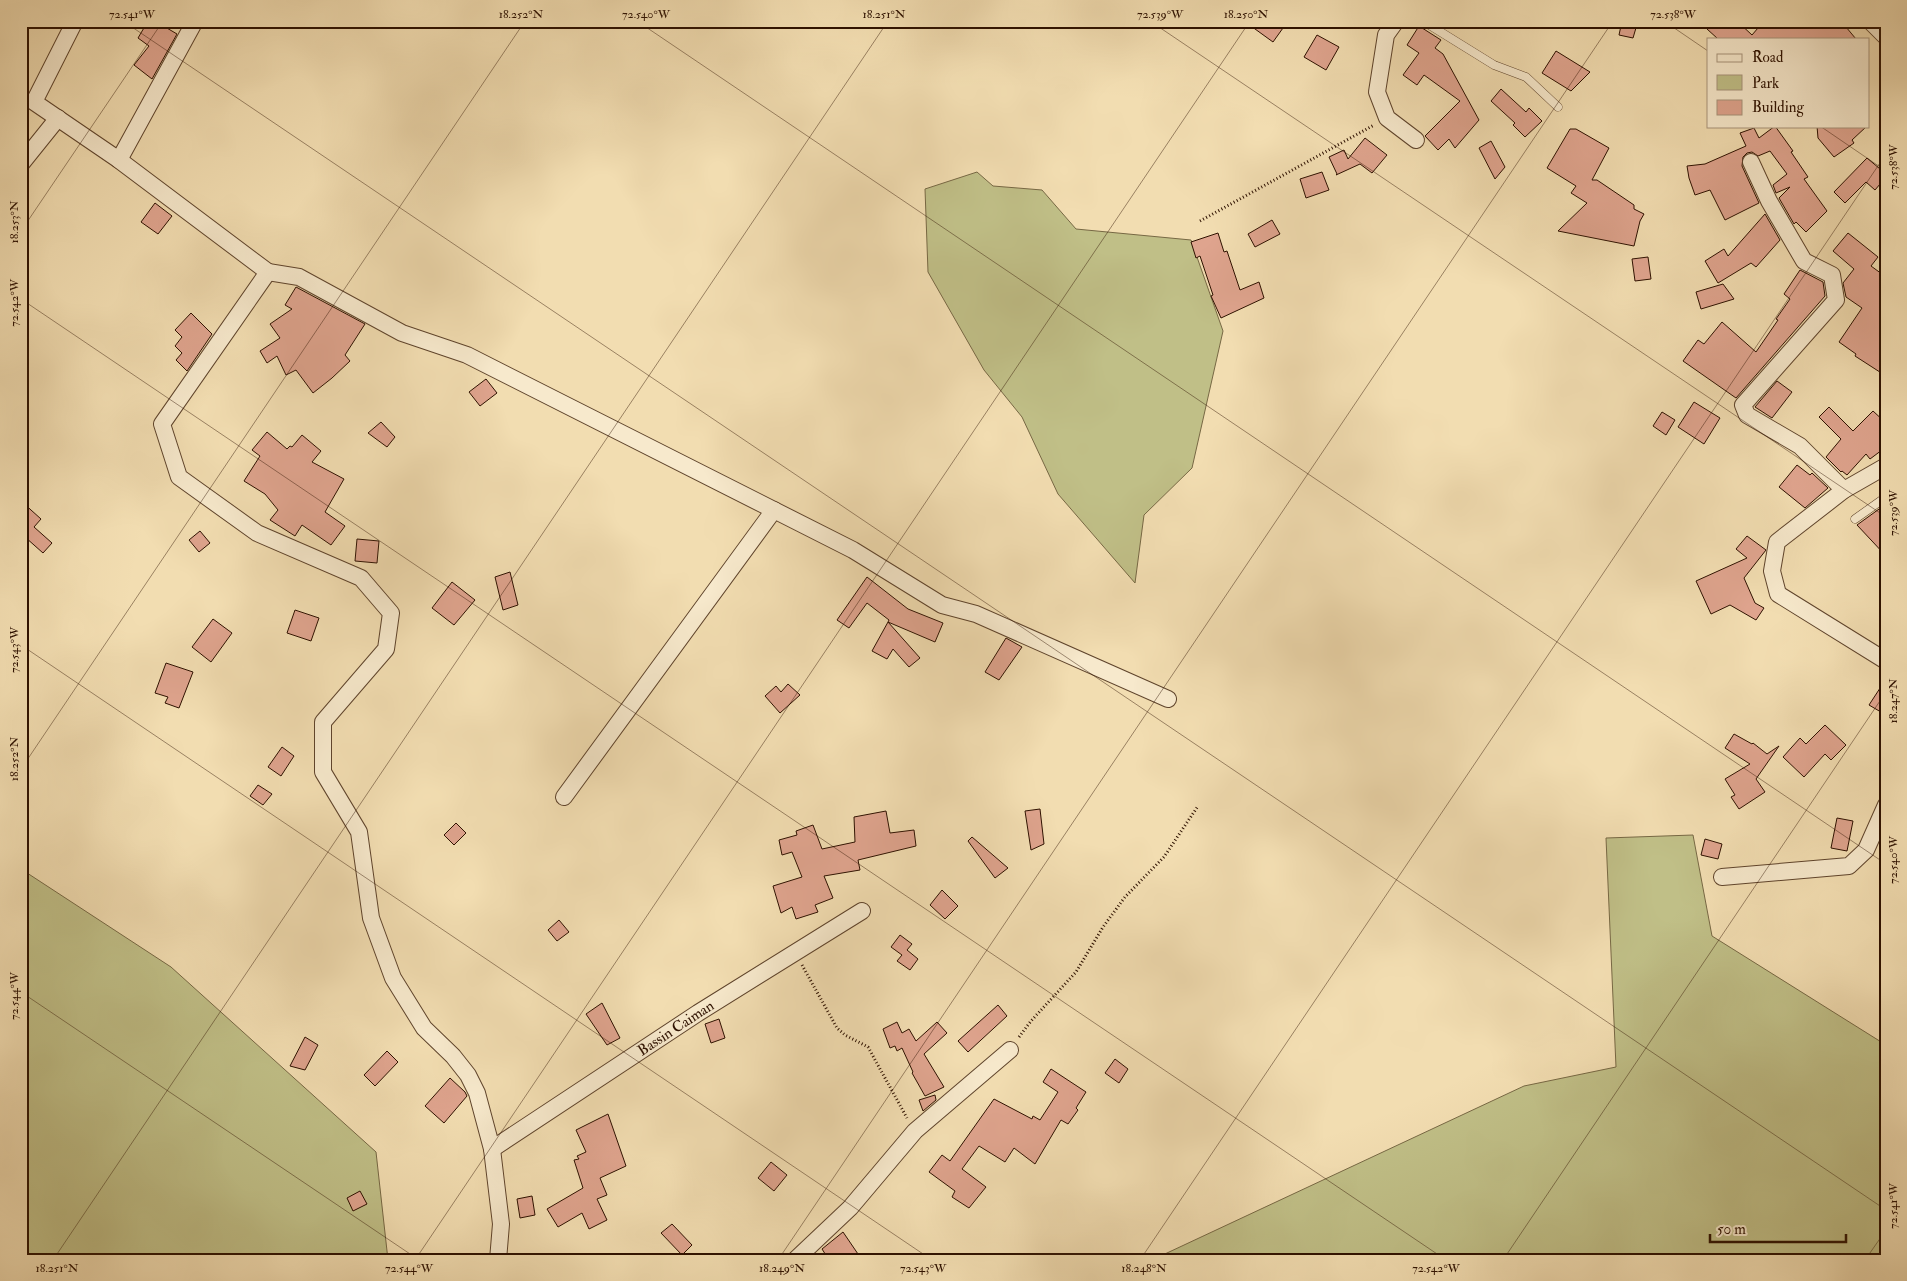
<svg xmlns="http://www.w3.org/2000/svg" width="1907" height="1281" font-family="'IM FELL Double Pica',serif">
  <rect width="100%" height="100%" fill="#f2ddb1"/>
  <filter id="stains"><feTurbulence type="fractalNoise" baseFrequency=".004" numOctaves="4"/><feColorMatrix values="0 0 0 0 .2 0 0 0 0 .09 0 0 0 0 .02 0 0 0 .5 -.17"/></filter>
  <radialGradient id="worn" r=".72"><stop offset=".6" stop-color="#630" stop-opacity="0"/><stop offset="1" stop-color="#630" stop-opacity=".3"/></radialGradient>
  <!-- green -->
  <g fill="#c0bf87" stroke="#776844">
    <polygon points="977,172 993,186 1042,190 1076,229 1191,240 1223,331 1192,468 1144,515 1135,583 1058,494 1022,417 984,370 928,272 925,189"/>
    <polygon points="1693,835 1712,936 1886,1045 1886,1260 1152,1260 1524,1086 1616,1067 1606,838"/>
    <polygon points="21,869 171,967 376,1152 388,1260 21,1260"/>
  </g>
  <!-- building -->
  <g fill="#dfa48e" stroke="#2e1100">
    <polygon points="148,21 155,21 177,34 152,79 134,65 149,46 138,38"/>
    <polygon points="1244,21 1288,21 1273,42"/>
    <polygon points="1622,21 1638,21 1633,38 1619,35"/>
    <polygon points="1713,21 1737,21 1752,35 1764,21 1841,21 1856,39 1718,39 1707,29"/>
    <polygon points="1419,26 1441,40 1435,48 1443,54 1479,120 1455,148 1449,139 1438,150 1425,136 1460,101 1424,75 1417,85 1403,75 1419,53 1407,45"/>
    <polygon points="1317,35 1339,47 1326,70 1304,57"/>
    <polygon points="1556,51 1590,72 1571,91 1542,73"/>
    <polygon points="1501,89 1526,112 1529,108 1542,121 1525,137 1513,125 1515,123 1491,101"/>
    <polygon points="1775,126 1793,151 1791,152 1808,177 1804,179 1827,211 1806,232 1796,222 1794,224 1779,198 1790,187 1776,193 1773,185 1787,174 1770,151 1758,156 1752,152 1747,153 1743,157 1742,166 1759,203 1725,220 1710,190 1695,195 1689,178 1687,166 1705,164 1746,146 1740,133 1754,128 1759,138"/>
    <polygon points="1817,126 1867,126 1852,140 1854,143 1834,157 1818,138"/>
    <polygon points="1570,129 1576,129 1609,148 1592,180 1597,180 1634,205 1634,209 1644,214 1640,221 1634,246 1558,231 1587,203 1571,193 1576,186 1547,168"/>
    <polygon points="1365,138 1387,155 1372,173 1360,164 1336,175 1337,174 1329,157 1344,150 1348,159"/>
    <polygon points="1491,141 1505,167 1495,179 1479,148"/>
    <polygon points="1867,158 1886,174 1886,177 1875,190 1866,182 1845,203 1834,192"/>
    <polygon points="1322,172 1329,190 1306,198 1300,179"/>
    <polygon points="155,203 172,216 158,234 141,222"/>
    <polygon points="1765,214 1780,240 1756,267 1751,263 1718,283 1705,261 1724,249 1728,256"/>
    <polygon points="1272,220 1280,234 1255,247 1248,234"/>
    <polygon points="1218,233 1224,252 1227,251 1240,290 1259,282 1264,298 1221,318 1211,296 1213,295 1200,256 1196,258 1191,242"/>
    <polygon points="1848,233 1878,257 1871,266 1886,277 1886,376 1855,356 1856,354 1839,342 1862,308 1846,297 1843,283 1854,269 1833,251"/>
    <polygon points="1648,257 1651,279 1635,281 1632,259"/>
    <polygon points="1800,270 1823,282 1825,296 1736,398 1683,361 1698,340 1704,344 1722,322 1756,352 1778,320 1776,319 1790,299 1784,294"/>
    <polygon points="1723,284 1734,299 1701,309 1696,292"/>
    <polygon points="296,287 365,324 345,355 350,361 332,378 313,393 296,370 286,375 277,356 267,363 260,351 280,338 270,324 292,309 285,305"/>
    <polygon points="191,313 212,334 187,371 176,360 182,353 175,346 182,337 175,330"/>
    <polygon points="486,379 497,393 480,406 469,392"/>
    <polygon points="1777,381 1792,392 1772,418 1755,407"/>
    <polygon points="1694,402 1720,418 1704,444 1678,427"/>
    <polygon points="1829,407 1853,431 1873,411 1886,423 1886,447 1870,459 1866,454 1847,475 1842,471 1841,472 1826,457 1841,439 1819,417"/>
    <polygon points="1662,412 1675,420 1666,435 1653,426"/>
    <polygon points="381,422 395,437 387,447 368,433"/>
    <polygon points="267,432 287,449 290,446 292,447 302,435 321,451 312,462 344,479 325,512 345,526 331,545 302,525 295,536 270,520 278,510 265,494 244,481 260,456 252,450"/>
    <polygon points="1797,465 1810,475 1812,473 1828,488 1805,508 1779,487"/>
    <polygon points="21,501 41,519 34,527 52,543 43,553 25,537 21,541"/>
    <polygon points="1886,504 1886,556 1857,525"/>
    <polygon points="200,531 210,543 199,552 189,540"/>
    <polygon points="1747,536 1766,550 1744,578 1755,603 1764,608 1756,620 1730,605 1711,614 1696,581 1747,558 1736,549"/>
    <polygon points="357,539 379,541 377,563 355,561"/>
    <polygon points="510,572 518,605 503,610 495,577"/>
    <polygon points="867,577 908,609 943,623 935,642 888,622 889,620 867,603 849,628 837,620"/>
    <polygon points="452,582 475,600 454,625 432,608"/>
    <polygon points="295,610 319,618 311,641 287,633"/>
    <polygon points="213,619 232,633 211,662 192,647"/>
    <polygon points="888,622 920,658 909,667 893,649 887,659 872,651"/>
    <polygon points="1006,638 1022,647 999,680 985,672"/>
    <polygon points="166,663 193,672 179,708 165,703 168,697 155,693"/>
    <polygon points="1886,679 1886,715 1869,705"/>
    <polygon points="788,684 800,695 780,713 765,696 776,686 781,692"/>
    <polygon points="1825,725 1846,745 1831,760 1825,754 1804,777 1783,757 1800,738 1806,744"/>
    <polygon points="1734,734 1752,744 1753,743 1767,754 1779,746 1756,779 1765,792 1739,809 1731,797 1735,795 1725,779 1750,764 1725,748"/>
    <polygon points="282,747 294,756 281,776 268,767"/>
    <polygon points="258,785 272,794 263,805 250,796"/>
    <polygon points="1040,809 1044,844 1031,850 1025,811"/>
    <polygon points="886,811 890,833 914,830 916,846 858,860 860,870 824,876 833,898 815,905 818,912 796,919 792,907 781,913 773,886 802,877 792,852 782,855 779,840 797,835 796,831 813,825 822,849 855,842 854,817"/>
    <polygon points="1837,818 1853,821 1847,851 1831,848"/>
    <polygon points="456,823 466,833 454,845 444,835"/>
    <polygon points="972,837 1008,868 995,878 968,841"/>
    <polygon points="1705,839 1722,844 1718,859 1701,855"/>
    <polygon points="942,890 958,906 945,919 930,905"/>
    <polygon points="559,920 569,932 557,941 548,930"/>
    <polygon points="900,935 912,944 907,950 918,959 910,970 897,961 902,955 891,947"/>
    <polygon points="602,1003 620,1038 607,1045 586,1014"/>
    <polygon points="998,1005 1007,1016 968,1052 958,1041"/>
    <polygon points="719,1019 725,1038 711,1043 705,1024"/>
    <polygon points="897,1022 902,1033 909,1029 916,1041 937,1022 947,1033 924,1054 944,1087 925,1096 912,1073 913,1072 902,1048 897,1051 895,1046 890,1048 883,1029"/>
    <polygon points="305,1037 318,1045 305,1070 290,1066"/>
    <polygon points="387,1051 398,1062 375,1086 364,1075"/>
    <polygon points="1115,1059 1128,1069 1119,1083 1105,1073"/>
    <polygon points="1051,1069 1086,1092 1076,1108 1078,1110 1068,1124 1061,1120 1035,1164 1014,1148 1005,1162 979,1146 962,1169 986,1187 969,1208 952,1197 955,1191 929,1172 942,1155 950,1161 994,1099 1032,1119 1033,1116 1040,1120 1058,1092 1043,1082"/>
    <polygon points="450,1078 465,1092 467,1096 444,1123 425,1106"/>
    <polygon points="935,1095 936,1100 923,1111 919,1100"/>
    <polygon points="608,1114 626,1166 600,1178 607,1195 597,1199 607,1220 589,1229 582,1213 558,1227 547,1209 583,1188 574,1160 579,1159 577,1156 586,1152 576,1130"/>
    <polygon points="771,1162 787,1175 774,1191 758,1178"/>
    <polygon points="360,1191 367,1204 353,1211 347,1198"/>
    <polygon points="532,1196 535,1215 520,1218 517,1199"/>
    <polygon points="672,1224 692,1245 682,1255 661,1233"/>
    <polygon points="843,1232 858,1254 850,1260 829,1260 822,1249"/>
  </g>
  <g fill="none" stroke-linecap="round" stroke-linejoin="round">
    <!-- lane casing -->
    <g stroke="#5f442c" stroke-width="9">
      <g id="lane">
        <polyline points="1423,21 1494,65 1526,77 1558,107"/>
        <polyline points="1855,519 1886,497"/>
      </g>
    </g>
    <!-- street casing -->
    <g stroke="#5f442c" stroke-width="18">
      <g id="street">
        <polyline points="75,21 34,102 119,160 268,272 162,424 179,477 257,533 361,578 391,613 386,649 323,722 323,772 359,832 371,918 393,978 424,1028 453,1056 468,1075 477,1093 492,1149 501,1224 498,1260"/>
        <polyline points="1396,21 1386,35 1377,92 1387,118 1416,140"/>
        <polyline points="1870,21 1886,37"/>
        <polyline points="119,160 195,21"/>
        <polyline points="1751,162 1769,201 1804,261 1832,275 1836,300 1743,405 1747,415 1800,446 1844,490"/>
        <polyline points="21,164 58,118"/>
        <polyline points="268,272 299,277 402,333 467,355 853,550 942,605 976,614 1168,699"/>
        <polyline points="1886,466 1844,490 1777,542 1772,571 1778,594 1886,661"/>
        <polyline points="564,797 774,510"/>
        <polyline points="1722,877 1849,866 1866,850 1886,805"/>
        <path id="s1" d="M492,1149L698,1013L862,911"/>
        <polyline points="795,1260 850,1208 915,1131 1010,1050"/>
      </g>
    </g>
    <!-- path -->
    <g stroke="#2e1100" stroke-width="3" stroke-dasharray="1 2.5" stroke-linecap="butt">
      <polyline points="1200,221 1374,125"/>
      <polyline points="802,965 837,1028 845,1035 868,1047 907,1118"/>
      <polyline points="1019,1037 1031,1021 1076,972 1103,927 1125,897 1164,857 1198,806"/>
    </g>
    <!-- lane -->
    <use href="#lane" stroke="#f7e9cc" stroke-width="8"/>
    <!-- street -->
    <use href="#street" stroke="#f7e9cc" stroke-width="16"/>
  </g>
  <!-- ticks -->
  <path fill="none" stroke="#2e1100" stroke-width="1" stroke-opacity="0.45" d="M123,21L1886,1210M637,21L1886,864M1150,21L1886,517M1664,21L1708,51M1820,126L1886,171M21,231L163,21M21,299L1446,1260M21,645L932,1260M21,769L525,21M21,992L419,1260M53,1260L888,21M415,1260L1250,21M778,1260L1613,21M1140,1260L1886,154M1503,1260L1886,692M1865,1260L1886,1230"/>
  <g text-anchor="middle" stroke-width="4" stroke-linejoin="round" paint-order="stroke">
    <!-- street labels -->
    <g font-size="15" fill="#2e1100" stroke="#f7e9cc">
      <text dy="5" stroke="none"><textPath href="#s1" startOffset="220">Bassin Caiman</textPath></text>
    </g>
  </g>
  <!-- margin -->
  <rect width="1907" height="1281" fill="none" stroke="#f2ddb1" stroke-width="55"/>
  <!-- legend -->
  <rect x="1707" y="38" width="162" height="90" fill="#f7e9cc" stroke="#a7937a"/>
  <rect x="1717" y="54" width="25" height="8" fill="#f7e9cc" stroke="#a7937a"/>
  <text x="1752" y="62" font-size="15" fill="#2e1100">Road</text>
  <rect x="1717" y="75" width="25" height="15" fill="#c0bf87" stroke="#a7937a"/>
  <text x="1752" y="88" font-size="15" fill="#2e1100">Park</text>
  <rect x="1717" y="100" width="25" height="15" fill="#dfa48e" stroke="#a7937a"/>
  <text x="1752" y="112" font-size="15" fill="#2e1100">Building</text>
  <!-- scale -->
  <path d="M1710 1234v8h136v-8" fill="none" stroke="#2e1100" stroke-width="2.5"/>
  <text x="1717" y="1234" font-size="15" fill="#2e1100" stroke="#f7e9cc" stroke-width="4" paint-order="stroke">50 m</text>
  <rect x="28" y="28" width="1852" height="1226" fill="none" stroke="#2e1100" stroke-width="2"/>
  <g font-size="12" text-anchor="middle" fill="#2e1100">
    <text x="132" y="18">72.541°W</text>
    <text x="521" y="18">18.252°N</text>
    <text x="646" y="18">72.540°W</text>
    <text x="884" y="18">18.251°N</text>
    <text x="1160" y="18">72.539°W</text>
    <text x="1246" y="18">18.250°N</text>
    <text x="1673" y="18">72.538°W</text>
    <text transform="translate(1893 167) rotate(-90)" y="4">72.538°W</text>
    <text transform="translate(14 222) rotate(-90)" y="4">18.253°N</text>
    <text transform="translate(14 303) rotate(-90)" y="4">72.542°W</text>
    <text transform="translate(1893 513) rotate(-90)" y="4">72.539°W</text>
    <text transform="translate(14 650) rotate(-90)" y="4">72.543°W</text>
    <text transform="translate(1893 701) rotate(-90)" y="4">18.247°N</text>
    <text transform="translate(14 759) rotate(-90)" y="4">18.252°N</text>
    <text transform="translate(1893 860) rotate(-90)" y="4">72.540°W</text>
    <text transform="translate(14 996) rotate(-90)" y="4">72.544°W</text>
    <text transform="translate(1893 1206) rotate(-90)" y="4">72.541°W</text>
    <text x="57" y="1272">18.251°N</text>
    <text x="409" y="1272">72.544°W</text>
    <text x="782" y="1272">18.249°N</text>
    <text x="923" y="1272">72.543°W</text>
    <text x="1144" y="1272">18.248°N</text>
    <text x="1436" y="1272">72.542°W</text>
  </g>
  <rect width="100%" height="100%" filter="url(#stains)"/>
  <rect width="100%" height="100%" fill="url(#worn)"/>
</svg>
